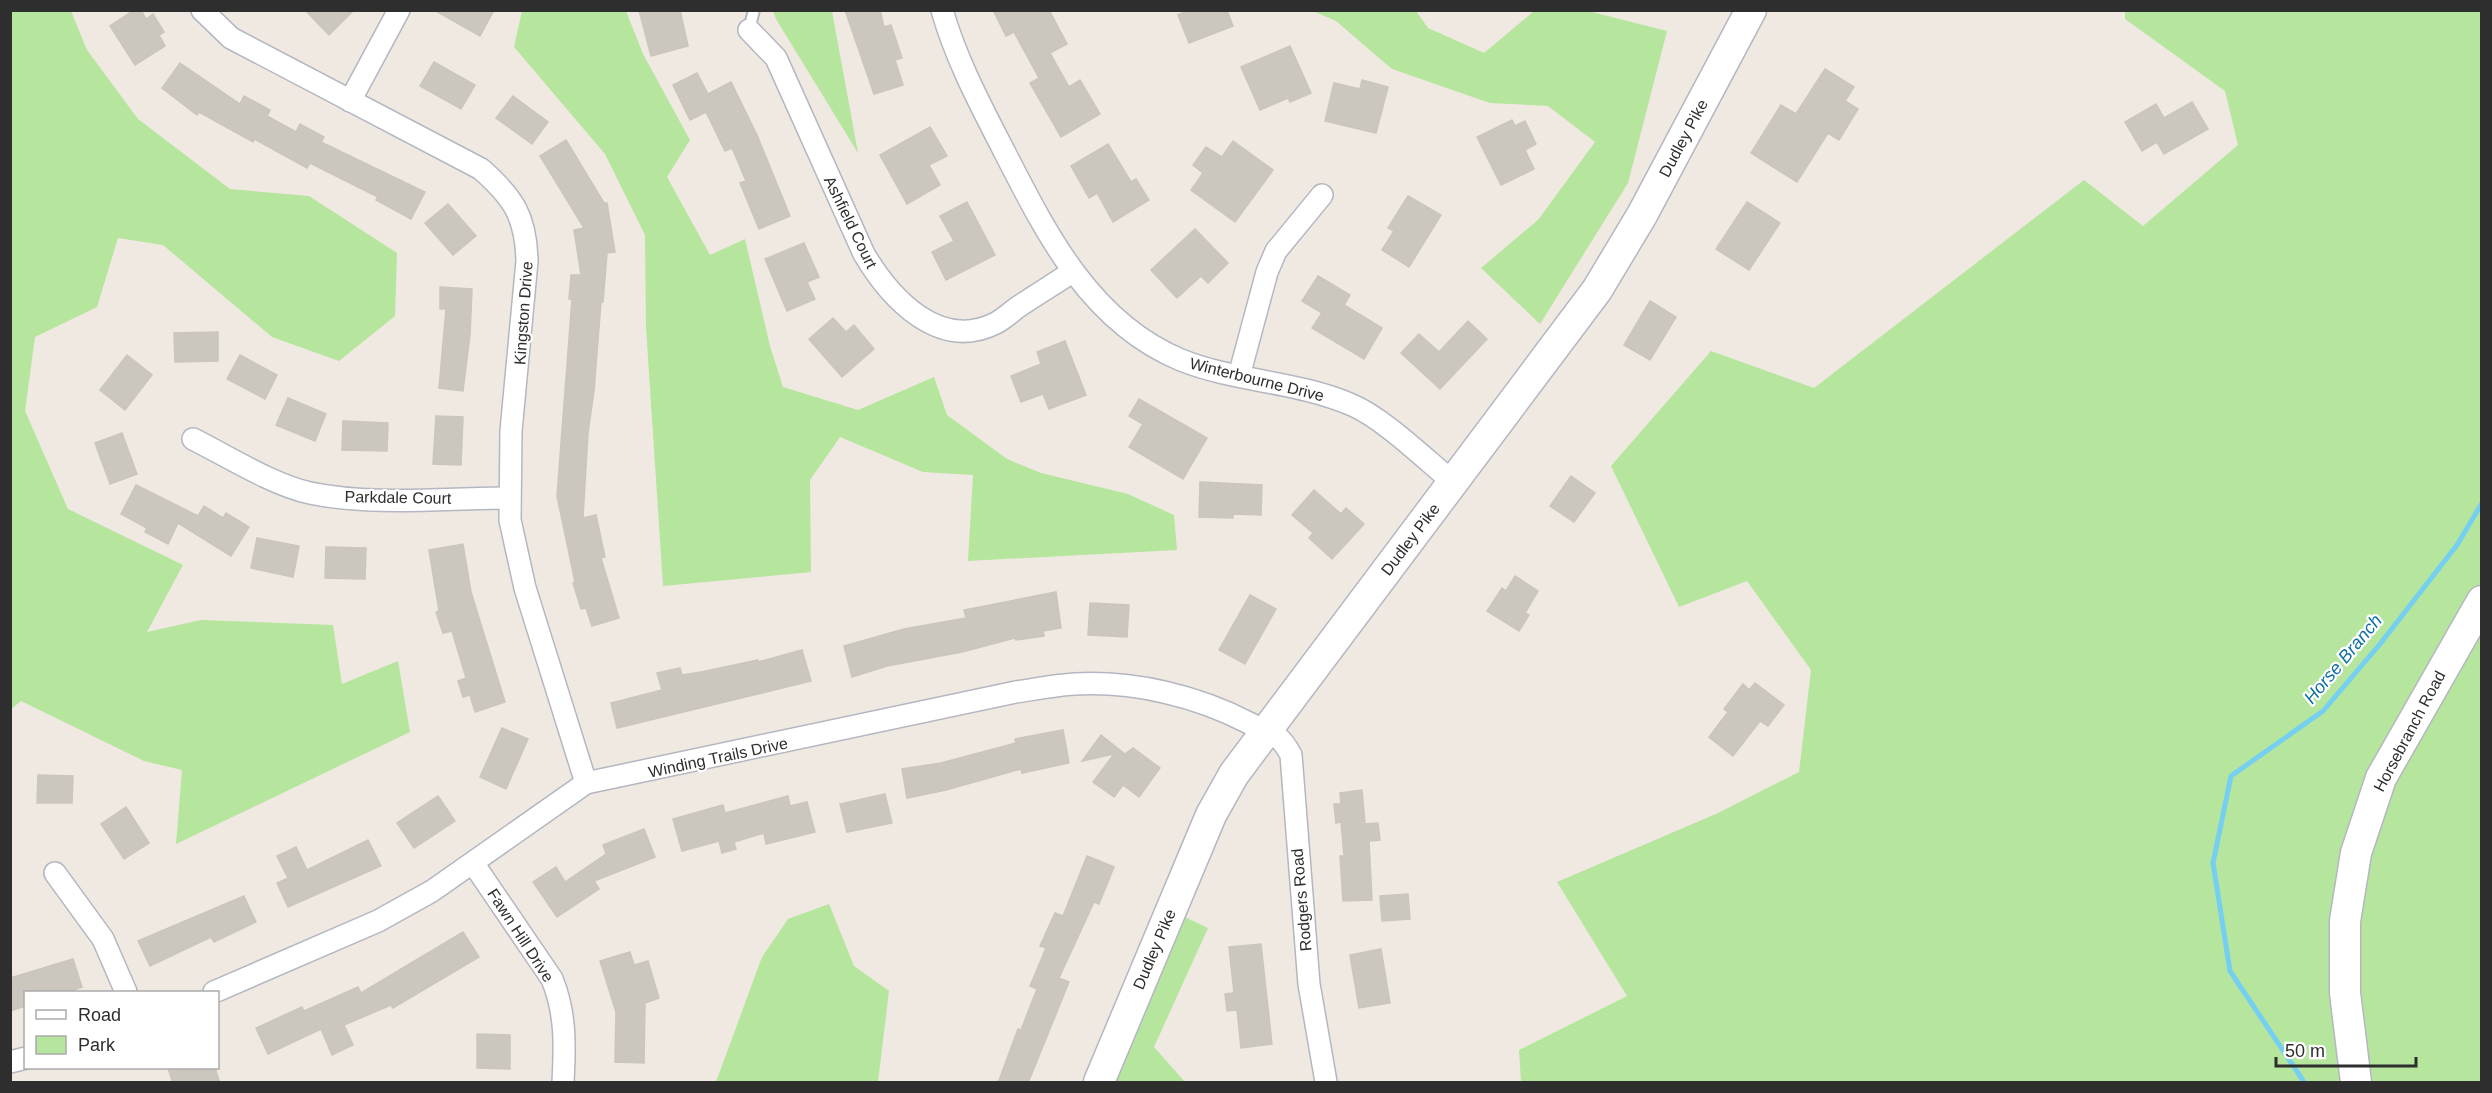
<svg xmlns="http://www.w3.org/2000/svg" width="2492" height="1093" font-family="Helvetica,sans-serif">
  <rect width="100%" height="100%" fill="#efe9e1"/>
  <!-- green -->
  <g fill="#b6e59e">
    <polygon points="11,10 71,11 87,50 138,119 230,189 309,196 397,253 395,316 339,361 272,337 163,245 118,238 97,307 35,337 25,411 68,509 183,565 147,632 201,620 333,625 342,684 398,661 410,732 176,844 182,770 144,761 21,701 11,709"/>
    <polygon points="522,11 626,11 643,54 690,140 667,177 710,255 745,239 770,346 783,387 858,410 934,377 947,415 1007,459 1041,473 1128,494 1174,515 1177,550 968,561 973,475 923,472 840,437 810,480 811,572 663,586 646,327 645,235 605,154 514,47"/>
    <polygon points="773,11 832,11 858,153 776,19"/>
    <polygon points="1313,11 1416,11 1428,28 1484,53 1534,11 1588,11 1667,31 1628,183 1540,324 1481,268 1538,220 1595,142 1548,106 1490,103 1392,69 1336,21"/>
    <polygon points="2125,11 2481,11 2481,1082 1521,1082 1519,1050 1627,996 1557,882 1718,813 1799,772 1811,670 1747,581 1679,607 1611,466 1711,351 1814,388 2084,180 2143,226 2238,145 2225,91 2125,19"/>
    <polygon points="829,904 854,966 889,991 878,1082 716,1082 762,957 788,919"/>
    <polygon points="1170,910 1208,928 1154,1047 1185,1082 1099,1082"/>
  </g>
  <g fill="none" stroke-linecap="round" stroke-linejoin="round">
    <!-- stream -->
    <polyline stroke="#75cff0" stroke-width="5" points="2304,1082 2230,971 2213,863 2231,776 2323,711 2380,644 2457,545 2482,503"/>
  </g>
  <!-- building -->
  <g fill="#cbc7bf" stroke="#cbc5ba" stroke-width="1.5">
    <polygon points="134,10 141,10 146,19 153,14 164,32 159,35 165,46 135,65 110,26"/>
    <polygon points="305,10 354,10 329,35"/>
    <polygon points="434,10 494,10 480,36"/>
    <polygon points="639,10 680,10 688,46 651,56"/>
    <polygon points="845,10 880,10 884,27 891,25 902,58 895,60 903,85 874,94"/>
    <polygon points="993,10 1049,10 1067,44 1050,53 1069,87 1080,80 1100,114 1061,137 1030,83 1039,78 1014,32 1006,36"/>
    <polygon points="1190,10 1227,10 1233,26 1189,43 1178,15"/>
    <polygon points="1290,46 1311,93 1290,102 1288,98 1260,110 1241,67"/>
    <polygon points="434,62 475,85 461,109 420,86"/>
    <polygon points="180,63 240,104 244,96 270,110 267,116 296,132 300,124 324,137 321,142 425,192 411,219 376,200 378,197 310,163 307,168 254,139 253,142 199,112 197,115 162,88"/>
    <polygon points="1825,69 1854,87 1845,101 1858,109 1839,140 1828,133 1797,182 1751,153 1781,105 1796,114"/>
    <polygon points="697,73 708,94 731,82 757,135 790,216 759,229 740,183 746,181 732,148 725,151 706,112 690,120 673,85"/>
    <polygon points="1362,80 1388,87 1376,133 1325,121 1334,83 1360,89"/>
    <polygon points="513,96 548,122 532,144 496,118"/>
    <polygon points="2192,102 2208,129 2164,154 2157,142 2142,151 2125,122 2156,104 2164,118"/>
    <polygon points="1512,120 1515,126 1525,121 1536,144 1525,150 1534,169 1501,185 1477,137"/>
    <polygon points="930,127 947,156 929,165 940,185 907,204 880,155"/>
    <polygon points="566,140 604,203 607,203 615,252 607,253 603,302 601,302 594,391 588,433 583,518 596,515 605,557 601,558 619,618 592,626 586,608 581,609 573,583 575,582 557,496 572,299 569,299 571,275 581,275 574,230 584,228 540,156"/>
    <polygon points="1233,141 1273,170 1235,222 1191,190 1203,173 1193,165 1206,147 1222,157"/>
    <polygon points="1108,144 1131,182 1136,179 1149,200 1113,222 1097,193 1089,198 1071,166"/>
    <polygon points="1408,196 1441,215 1409,267 1382,250 1394,231 1388,228"/>
    <polygon points="967,202 995,255 946,280 932,252 954,241 940,216"/>
    <polygon points="1747,202 1780,223 1749,270 1716,249"/>
    <polygon points="448,204 476,236 453,255 425,223"/>
    <polygon points="1195,229 1228,263 1208,283 1201,276 1177,298 1151,270"/>
    <polygon points="804,243 819,277 807,282 815,299 787,311 765,259"/>
    <polygon points="1318,276 1350,295 1344,305 1382,328 1364,359 1312,328 1322,313 1302,301"/>
    <polygon points="440,287 472,289 470,335 463,391 439,388 446,309 440,309"/>
    <polygon points="1650,301 1676,317 1650,360 1624,345"/>
    <polygon points="833,318 846,332 854,325 874,349 842,377 809,339"/>
    <polygon points="1468,321 1487,339 1440,389 1401,353 1419,334 1439,352"/>
    <polygon points="218,332 218,361 175,362 174,333"/>
    <polygon points="1065,341 1086,395 1049,409 1043,394 1021,402 1011,376 1041,364 1037,352"/>
    <polygon points="127,355 152,375 125,410 100,390"/>
    <polygon points="240,355 277,375 265,399 227,379"/>
    <polygon points="288,398 326,414 315,441 276,425"/>
    <polygon points="1139,399 1207,438 1183,479 1129,447 1143,424 1129,416"/>
    <polygon points="436,416 463,417 461,465 433,464"/>
    <polygon points="343,421 388,423 387,451 342,450"/>
    <polygon points="122,433 137,474 110,484 95,443"/>
    <polygon points="1571,476 1595,493 1574,522 1550,506"/>
    <polygon points="1200,482 1262,485 1261,515 1233,514 1233,518 1199,517"/>
    <polygon points="136,485 198,516 204,506 223,518 226,513 249,527 231,556 178,523 168,544 145,532 147,528 121,514"/>
    <polygon points="1314,490 1341,514 1346,508 1364,524 1332,559 1309,538 1313,533 1292,515"/>
    <polygon points="257,538 299,546 293,577 251,568"/>
    <polygon points="463,544 471,592 505,702 475,712 470,695 463,697 458,681 466,678 452,631 443,633 436,612 439,611 429,550"/>
    <polygon points="326,547 366,548 365,579 325,578"/>
    <polygon points="1515,576 1538,591 1525,613 1529,615 1519,631 1487,611 1502,588 1506,591"/>
    <polygon points="1056,592 1061,628 1043,631 1044,636 1016,640 1015,638 962,652 887,666 852,677 844,646 904,629 966,618 964,610"/>
    <polygon points="1250,595 1276,609 1245,664 1219,650"/>
    <polygon points="1090,603 1129,605 1127,637 1088,635"/>
    <polygon points="802,650 811,681 617,728 611,703 662,690 657,673 680,668 682,675 701,672 758,660 758,662"/>
    <polygon points="1755,683 1784,705 1768,726 1760,721 1733,756 1709,737 1728,712 1724,709 1743,684 1749,690"/>
    <polygon points="502,728 528,739 506,789 480,777"/>
    <polygon points="1063,730 1069,763 1022,773 1021,769 946,790 907,798 902,769 941,763 1016,743 1015,739"/>
    <polygon points="1101,735 1125,754 1133,748 1160,768 1139,797 1123,785 1114,797 1093,782 1114,754 1082,761"/>
    <polygon points="38,775 73,776 72,803 37,803"/>
    <polygon points="1362,790 1365,824 1378,823 1380,840 1369,841 1372,900 1343,901 1340,856 1344,856 1341,822 1336,823 1334,804 1341,804 1340,793"/>
    <polygon points="885,794 892,823 847,832 840,804"/>
    <polygon points="438,796 455,821 414,848 397,823"/>
    <polygon points="788,796 790,806 807,802 815,832 766,844 764,833 734,842 736,849 722,853 719,841 682,851 673,819 723,805 725,813"/>
    <polygon points="126,807 149,843 124,859 101,824"/>
    <polygon points="644,829 655,857 594,881 599,889 557,917 533,882 556,867 565,882 606,854 603,845"/>
    <polygon points="368,840 381,866 288,907 277,883 288,878 277,856 296,847 307,870"/>
    <polygon points="1087,856 1114,867 1099,904 1094,902 1059,978 1069,982 1028,1083 998,1083 1018,1029 1021,1030 1037,989 1030,986 1046,948 1040,946 1055,913 1063,916"/>
    <polygon points="1408,894 1410,919 1382,921 1380,896"/>
    <polygon points="244,896 256,922 214,942 211,937 150,966 138,941"/>
    <polygon points="463,932 479,957 393,1008 391,1005 344,1025 353,1045 332,1055 321,1029 268,1054 256,1028 302,1007 304,1011 358,987 361,993"/>
    <polygon points="1261,944 1272,1044 1241,1048 1237,1010 1227,1011 1225,994 1234,993 1229,947"/>
    <polygon points="1381,949 1390,1003 1359,1008 1350,955"/>
    <polygon points="630,952 634,965 648,961 659,998 645,1003 644,1063 615,1062 616,1012 600,961"/>
    <polygon points="73,959 82,987 65,993 26,993 26,1006 10,1011 10,978"/>
    <polygon points="477,1034 510,1035 510,1069 477,1068"/>
    <polygon points="168,1068 215,1068 220,1083 173,1083"/>
  </g>
  <g fill="none" stroke-linecap="round" stroke-linejoin="round">
    <!-- lane casing -->
    <g stroke="#b4b7c1" stroke-width="14">
      <polyline id="lane" points="749,30 754,10"/>
    </g>
    <!-- street casing -->
    <g stroke="#b4b7c1" stroke-width="24">
      <g id="street">
        <path d="M202,10L231,38L481,169C514,198 526,217 527,261L511,431L510,520L525,588L586,783"/>
        <path d="M942,10C956,59 979,102 1002,147C1045,231 1089,322 1181,360C1236,382 1297,381 1352,405C1383,418 1425,459 1453,482"/>
        <path d="M749,30L776,58L864,254C890,298 939,352 996,323C1004,319 1011,312 1018,307C1036,295 1054,284 1072,272"/>
        <polyline points="350,101 399,10"/>
        <polyline points="1239,376 1267,272 1276,251 1322,195"/>
        <path d="M193,439C227,456 273,485 310,493C372,506 445,498 508,498"/>
        <path d="M473,863L552,979C566,1013 565,1046 563,1082"/>
        <polyline points="55,873 103,939 126,992"/>
        <path d="M214,992L378,921L432,891L586,783L1016,692C1036,689 1056,685 1075,684C1135,681 1197,696 1249,723C1272,735 1278,731 1291,755L1309,984L1326,1082"/>
        <polyline points="10,1062 26,1058"/>
      </g>
    </g>
    <!-- secondary casing -->
    <g stroke="#b4b7c1" stroke-width="33">
      <g id="secondary">
        <polyline points="1099,1082 1211,815 1234,774 1597,290 1642,215 1751,10"/>
        <polyline points="2356,1082 2345,993 2345,921 2356,853 2381,778 2482,601"/>
      </g>
    </g>
    <!-- lane -->
    <use href="#lane" stroke="#fff" stroke-width="10"/>
    <!-- street -->
    <use href="#street" stroke="#fff" stroke-width="21"/>
    <!-- secondary -->
    <use href="#secondary" stroke="#fff" stroke-width="30"/>
  </g>
  <g text-anchor="middle" stroke-width="4.5" stroke-linejoin="round" paint-order="stroke">
    <!-- street labels -->
    <g font-size="16" fill="#2e2e2e" stroke="#fff">
      <text transform="translate(1683 138) rotate(-62)" y="6">Dudley Pike</text>
      <text transform="translate(851 222) rotate(64)" y="6">Ashfield Court</text>
      <text transform="translate(523 313) rotate(-86)" y="6">Kingston Drive</text>
      <text transform="translate(1257 379) rotate(14)" y="6">Winterbourne Drive</text>
      <text transform="translate(398 497) rotate(1)" y="6">Parkdale Court</text>
      <text transform="translate(1410 539) rotate(-53)" y="6">Dudley Pike</text>
      <text transform="translate(2409 731) rotate(-62)" y="6">Horsebranch Road</text>
      <text transform="translate(718 757) rotate(-12)" y="6">Winding Trails Drive</text>
      <text transform="translate(1301 900) rotate(-95)" y="6">Rodgers Road</text>
      <text transform="translate(521 935) rotate(57)" y="6">Fawn Hill Drive</text>
      <text transform="translate(1154 949) rotate(-67)" y="6">Dudley Pike</text>
    </g>
    <!-- water labels -->
    <g font-size="18" font-style="italic" fill="#0d6fa3" stroke="#fff">
      <text transform="translate(2343 659) rotate(-50)" y="6">Horse Branch</text>
    </g>
  </g>
  <!-- border -->
  <rect width="2492" height="1093" fill="none" stroke="#2e2e2e" stroke-width="24"/>
  <!-- legend -->
  <rect x="24" y="991" width="195" height="78" fill="#ffffff" stroke="#ababab" stroke-width="1.5"/>
  <rect x="36" y="1010" width="30" height="9" fill="#ffffff" stroke="#ababab" stroke-width="1.5"/>
  <text x="78" y="1021" font-size="18" fill="#2e2e2e">Road</text>
  <rect x="36" y="1036" width="30" height="18" fill="#b6e59e" stroke="#ababab" stroke-width="1.5"/>
  <text x="78" y="1051" font-size="18" fill="#2e2e2e">Park</text>
  <!-- scale -->
  <path d="M2276 1057v9h140v-9" fill="none" stroke="#2e2e2e" stroke-width="3"/>
  <text x="2285" y="1057" font-size="18" fill="#2e2e2e" stroke="#ffffff" stroke-width="4.5" paint-order="stroke">50 m</text>
</svg>
